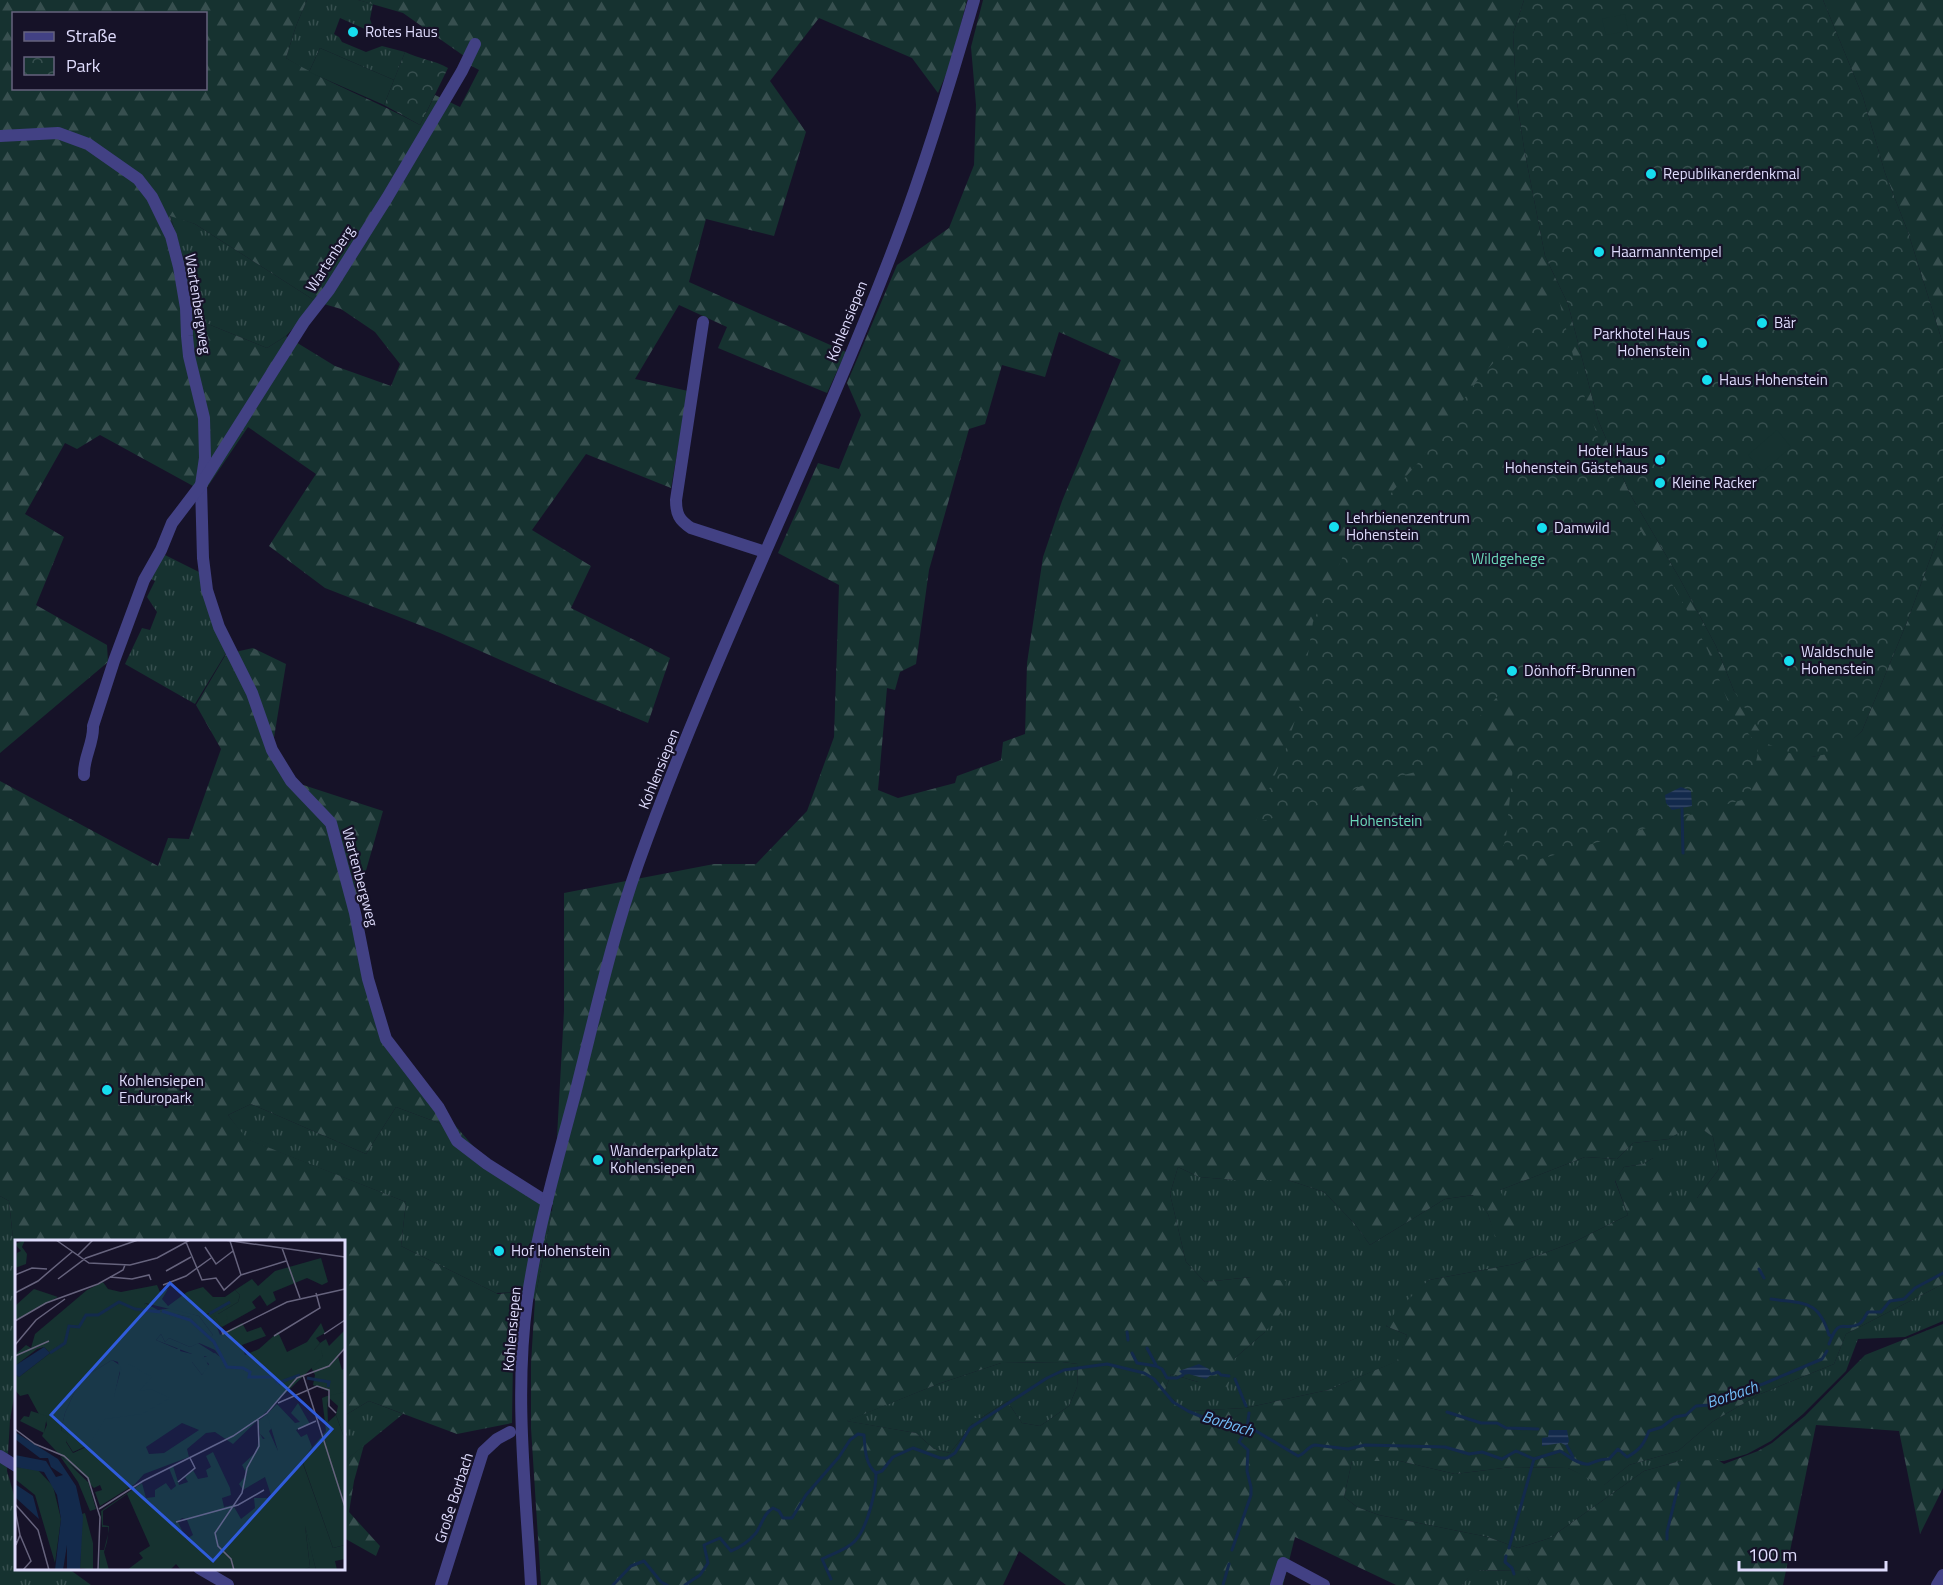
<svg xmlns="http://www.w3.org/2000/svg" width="1943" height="1585" font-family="'Titillium Web',sans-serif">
  <defs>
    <pattern id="grass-tufts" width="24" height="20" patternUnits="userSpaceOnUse" patternTransform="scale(1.5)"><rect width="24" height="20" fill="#163230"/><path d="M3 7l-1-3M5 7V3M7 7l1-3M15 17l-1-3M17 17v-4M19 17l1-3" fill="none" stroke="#374f4f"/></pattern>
    <pattern id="forest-firs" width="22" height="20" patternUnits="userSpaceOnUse" patternTransform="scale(1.5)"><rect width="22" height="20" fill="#163230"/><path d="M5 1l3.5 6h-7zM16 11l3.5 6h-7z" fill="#374f4f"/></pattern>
    <pattern id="park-crowns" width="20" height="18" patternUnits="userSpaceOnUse" patternTransform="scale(1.5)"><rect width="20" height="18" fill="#163230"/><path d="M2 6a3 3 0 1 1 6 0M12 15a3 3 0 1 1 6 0" fill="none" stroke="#374f4f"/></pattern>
    <pattern id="water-rules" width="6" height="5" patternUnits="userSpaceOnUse" patternTransform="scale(1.5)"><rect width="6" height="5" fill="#132a4c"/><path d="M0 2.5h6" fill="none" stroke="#354867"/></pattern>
  </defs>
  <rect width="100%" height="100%" fill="#161228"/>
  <!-- grass -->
  <g fill="url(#grass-tufts)">
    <polygon points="307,0 358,0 373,4 370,19 374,31 370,29 367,30 340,18 334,34 339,37 342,42 366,52 382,46 405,52 394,80 320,48 309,72 286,58 296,26"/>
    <polygon points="170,215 195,224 317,302 286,336 267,348 203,322"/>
    <polygon points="163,554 201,573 226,653 195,704 125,664 142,628 150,630 157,612 147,597 155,581 149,578"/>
    <polygon points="251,1104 366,1154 396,1107 447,1126 453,1123 480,1154 542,1198 552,1212 535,1299 519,1292 496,1293 401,1246 406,1202 246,1139 228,1115"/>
    <polygon points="1694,1122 1713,1137 1719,1169 1697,1198 1672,1199 1653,1158 1643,1164 1624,1167 1615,1181 1628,1215 1574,1242 1515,1264 1429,1280 1386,1326 1407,1335 1398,1361 1328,1390 1245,1408 1189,1411 1164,1393 1171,1374 1198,1382 1235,1358 1265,1332 1251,1277 1205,1282 1186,1262 1170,1194 1178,1167 1199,1177 1235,1180 1288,1180 1324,1192 1354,1223 1370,1245 1445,1199 1474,1195 1488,1214 1496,1237 1500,1190 1585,1157 1617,1159 1633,1143 1669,1139"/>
    <polygon points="0,1196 9,1201 16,1267 16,1386 10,1420 7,1471 16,1502 16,1568 69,1569 91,1585 0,1585"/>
    <polygon points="1943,1284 1943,1321 1905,1337 1858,1339 1846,1371 1803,1414 1771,1441 1747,1454 1724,1461 1680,1461 1644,1471 1550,1538 1518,1548 1488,1537 1379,1515 1357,1507 1344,1497 1352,1461 1400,1461 1455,1474 1511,1467 1568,1468 1604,1485 1629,1465 1678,1451 1712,1422 1758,1395 1834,1364 1846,1334"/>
    <polygon points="1062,1362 1078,1364 1077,1387 1069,1406 1040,1426 1022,1423 1007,1401 973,1423 950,1453 934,1449 916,1433 846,1421 938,1384 1001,1363"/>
    <polygon points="369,1401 403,1414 344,1462 344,1416"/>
    <polygon points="1474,1570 1524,1571 1530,1582 1528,1585 1462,1585"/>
  </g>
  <!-- forest -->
  <g fill="url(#forest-firs)" fill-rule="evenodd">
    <path d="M0,0H307L296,26L286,58C329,84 376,101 420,125L435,95L460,107L479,70L466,63L464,56L403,13L358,0H967L951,63L938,93L912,58L819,18L770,81L806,132L774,236L706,219L689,282L846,352L827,393L718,348L727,327L679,305L635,379L688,391L671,488L586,454L532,530L591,566L571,608L670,658L648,723L541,678L440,633L325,588L269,546L316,474L248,427L204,492L100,435L77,449L65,443L25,514L64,537L36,605L107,645L108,662L0,753ZM14,14H206V88H14ZM170,216L195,224L317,302L341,309L375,332L400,364L391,386L335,366L286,336L267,348L203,322Z"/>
    <path d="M983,0H1524L1513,34L1517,102L1524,148L1545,256L1568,304L1598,420L1630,494L1680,579L1716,646L1734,691L1812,757C1833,753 1846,746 1862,731L1907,622L1943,524V1284L1846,1334L1834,1364L1758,1395L1712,1422L1678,1451L1629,1465L1603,1486L1568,1468L1511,1467L1455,1474L1400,1461H1352L1344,1497L1357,1507L1379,1515L1488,1537L1518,1548L1550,1538L1644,1471L1680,1461L1718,1460L1724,1464L1758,1451L1772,1443L1805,1416L1865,1355L1943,1324V1488L1920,1534L1899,1431L1816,1425L1783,1585H1528L1530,1582L1523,1571L1475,1570L1462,1585H1396L1295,1537L1283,1585H1066L1019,1551L1003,1585H541L531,1428V1363L535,1299L552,1212L557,1137L564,1011V893L714,864H756L807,811L834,737L839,585L778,553L818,463L839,469L861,415L847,383L897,265L949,228L974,165L976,105L971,47ZM1059,332L1121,360L1062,501L1043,557L1027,663L1025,734L1003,742L1001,760L957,776L955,783L898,798L878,790L887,688L895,690L900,672L916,664L929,570L969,429L985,424L1002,365L1045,377ZM1694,1123L1713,1137L1719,1169L1697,1198H1672L1667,1163L1653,1158L1643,1164L1624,1167L1615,1180L1628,1215L1574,1242L1515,1264L1429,1280L1396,1311L1386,1326L1407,1335L1397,1361L1328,1390L1245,1408L1189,1411L1164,1393L1171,1374L1198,1382L1228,1387L1235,1358L1265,1332L1284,1309L1286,1281L1251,1277L1205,1282L1186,1262L1170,1194L1178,1167L1199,1177L1235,1180H1288L1324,1192L1354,1223L1370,1245L1445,1199L1473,1195L1488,1214L1495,1237L1520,1234L1500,1190L1585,1157L1617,1159L1633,1143L1669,1139ZM1062,1362L1078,1364L1077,1387L1069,1406L1040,1426L1022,1423L1007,1401L981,1418H974L973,1423L950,1453L934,1449L916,1433L847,1421L938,1384L1001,1363Z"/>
    <polygon points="1823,0 1943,0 1943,344 1908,232 1885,173 1863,97"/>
    <polygon points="253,648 286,664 272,750 291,781 383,811 357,902 386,1039 447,1126 396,1107 366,1154 251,1104 228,1115 247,1139 406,1202 401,1246 498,1294 519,1292 513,1359 512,1423 457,1434 369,1401 344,1416 344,1242 16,1242 16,1267 9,1201 0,1196 0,781 158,866 168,838 189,839 221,749 196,705 226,654"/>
    <polygon points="364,1445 354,1481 349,1512 380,1546 376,1556 344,1538 344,1462"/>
  </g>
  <!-- park -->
  <g fill="url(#park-crowns)">
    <polygon points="1524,0 1823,0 1863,97 1885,173 1908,232 1943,344 1943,524 1907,622 1862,731 1848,744 1832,753 1812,757 1789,753 1768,744 1734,691 1716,646 1680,579 1630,494 1598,420 1568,304 1545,256 1524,148 1517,102 1513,34"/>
    <path d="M405,52C419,59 434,60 448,68L420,125L384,105Z"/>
    <path d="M1559,300C1577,373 1595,444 1630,511C1655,558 1686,603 1708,651C1717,672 1724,694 1734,714C1741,727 1756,738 1758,752L1750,793L1745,799L1527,863L1500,859L1506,837L1518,716L1517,691L1504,689L1435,767L1361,786L1329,802L1255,823L1285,751L1300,705L1313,622L1343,556L1384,501L1418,463L1479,378L1539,315Z"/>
  </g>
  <!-- pitch -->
  <g fill="#163230">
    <polygon points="1625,14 1628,31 1606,35 1602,19"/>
    <polygon points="320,48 394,80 384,105 309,72"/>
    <polygon points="1777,430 1791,447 1762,472 1748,455"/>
  </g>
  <!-- water -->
  <g fill="url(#water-rules)">
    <polygon points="1681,787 1691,791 1692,806 1672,810 1666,803 1665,795"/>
    <polygon points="1199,1364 1209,1369 1212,1374 1206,1379 1189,1374 1183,1375 1179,1371"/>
    <polygon points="1549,1430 1567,1430 1569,1441 1567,1446 1561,1443 1542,1446 1542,1438 1548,1437"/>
  </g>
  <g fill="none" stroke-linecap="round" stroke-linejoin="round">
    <!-- stream -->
    <g stroke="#132a4c" stroke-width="3">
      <polyline points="1682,809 1683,853"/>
      <polyline points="1759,1269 1764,1278"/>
      <path d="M1771,1299C1804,1304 1818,1299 1829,1335L1832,1336"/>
      <polyline points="1127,1332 1128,1340"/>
      <path d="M1829,1344C1840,1314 1844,1333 1859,1324C1863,1322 1865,1316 1868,1312H1881L1890,1301L1904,1299L1915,1288L1943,1273"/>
      <polyline points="1147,1348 1156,1365"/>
      <polyline points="1132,1353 1137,1363 1156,1366 1162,1369 1167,1378 1177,1378 1183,1375"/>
      <polyline points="1212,1374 1218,1372 1221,1375 1229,1376"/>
      <polyline points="1235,1379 1246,1406"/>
      <polyline points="1447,1412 1481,1423 1497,1423 1506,1428 1538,1429"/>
      <polyline points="1567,1446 1573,1457"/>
      <polyline points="1667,1539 1667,1532 1679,1483"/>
      <polyline points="1509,1548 1534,1459"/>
      <polyline points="1232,1550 1251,1495 1251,1487 1247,1471 1248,1450 1239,1442 1247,1428 1249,1413"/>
      <polyline points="1506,1556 1505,1562 1512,1568 1514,1574"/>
      <path d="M831,1579L822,1559C832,1554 848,1549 855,1541C868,1527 876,1491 876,1473"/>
      <polyline points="613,1585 631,1566 644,1561 661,1582 667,1585"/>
      <path d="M685,1585L700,1575L708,1563L704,1545L720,1538L731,1551C741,1547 749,1541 756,1533C762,1524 764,1513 773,1508L779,1511L783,1518H792L806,1495L839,1457L850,1440L858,1434L864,1435C865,1448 865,1464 876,1473L882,1471L893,1457L913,1448L940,1458H947L955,1453L970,1428L1047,1378L1064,1370L1107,1364L1144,1373L1154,1379L1173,1402L1188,1411L1207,1419L1256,1431L1298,1456C1305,1454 1308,1446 1315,1445L1348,1449L1365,1445L1445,1447L1469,1454L1482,1452L1502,1459L1516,1451L1534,1459L1560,1451C1567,1455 1580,1466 1589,1464C1598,1461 1598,1459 1609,1459L1618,1449L1627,1457C1640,1450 1644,1444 1649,1431L1662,1427L1675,1417L1686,1415L1696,1406L1709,1405L1719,1397L1763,1384L1822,1359L1827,1351"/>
      <polyline points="1223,1585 1229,1564"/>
    </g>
    <!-- minor -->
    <g stroke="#424184" stroke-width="12">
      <polyline points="0,136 58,133 88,144 138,179 152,197 171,236 179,267 186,308 187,336 189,356 204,418 205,458 201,485 203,558 207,590 219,627 252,693 272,750 291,781 331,823 355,913 368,979 386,1039 439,1108 457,1141 487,1164 547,1202"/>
      <path d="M703,322L676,500C676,514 679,520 691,528L765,552"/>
      <path d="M84,775C83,758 94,743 93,726L114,661L144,580L161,550L172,523L201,485L304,322L329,290L387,198L462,71L475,44"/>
      <polyline points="0,1456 16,1466"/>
      <polyline points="199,1568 228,1585"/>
      <polyline points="441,1585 483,1452 497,1439 510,1432"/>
      <path d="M531,1585C526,1491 514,1395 527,1301C537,1232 556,1165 574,1098C594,1020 611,940 638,864C714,651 817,450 897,239C927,160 951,80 974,0"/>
      <polyline points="1276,1585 1283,1563 1324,1585"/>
      <polyline points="1937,1585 1943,1575"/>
    </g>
  </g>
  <!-- markers -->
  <g fill="#16ddef" stroke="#161228" stroke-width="2">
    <circle cx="353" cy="32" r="6"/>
    <circle cx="1651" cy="174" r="6"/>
    <circle cx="1599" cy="252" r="6"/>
    <circle cx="1762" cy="323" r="6"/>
    <circle cx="1702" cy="343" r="6"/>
    <circle cx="1707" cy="380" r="6"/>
    <circle cx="1660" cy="460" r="6"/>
    <circle cx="1660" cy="483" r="6"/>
    <circle cx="1334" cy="527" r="6"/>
    <circle cx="1542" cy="528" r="6"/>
    <circle cx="1789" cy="661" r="6"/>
    <circle cx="1512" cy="671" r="6"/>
    <circle cx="107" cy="1090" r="6"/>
    <circle cx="598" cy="1160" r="6"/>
    <circle cx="499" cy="1251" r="6"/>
  </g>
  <g text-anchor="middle" stroke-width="4.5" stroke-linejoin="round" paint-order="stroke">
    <!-- poi labels -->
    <g font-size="15" fill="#dfdcfd" stroke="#161228" text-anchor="start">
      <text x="365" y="37">Rotes Haus</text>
      <text x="1663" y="179">Republikanerdenkmal</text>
      <text x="1611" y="257">Haarmanntempel</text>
      <text x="1774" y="328">Bär</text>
      <text x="1690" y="339" text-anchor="end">Parkhotel Haus<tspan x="1690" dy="17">Hohenstein</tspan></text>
      <text x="1719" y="385">Haus Hohenstein</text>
      <text x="1648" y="456" text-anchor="end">Hotel Haus<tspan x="1648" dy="17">Hohenstein Gästehaus</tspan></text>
      <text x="1672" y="488">Kleine Racker</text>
      <text x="1346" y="523">Lehrbienenzentrum<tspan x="1346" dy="17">Hohenstein</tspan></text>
      <text x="1554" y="533">Damwild</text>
      <text x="1801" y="657">Waldschule<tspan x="1801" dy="17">Hohenstein</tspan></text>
      <text x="1524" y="676">Dönhoff-Brunnen</text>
      <text x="119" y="1086">Kohlensiepen<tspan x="119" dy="17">Enduropark</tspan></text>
      <text x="610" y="1156">Wanderparkplatz<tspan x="610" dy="17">Kohlensiepen</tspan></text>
      <text x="511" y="1256">Hof Hohenstein</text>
    </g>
    <!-- street labels -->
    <g font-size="15" fill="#dfdcfd" stroke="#161228">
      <text transform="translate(330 259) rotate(-57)" y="5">Wartenberg</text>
      <text transform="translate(198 304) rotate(81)" y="5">Wartenbergweg</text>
      <text transform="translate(847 321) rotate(-68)" y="5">Kohlensiepen</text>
      <text transform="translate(659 769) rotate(-68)" y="5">Kohlensiepen</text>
      <text transform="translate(360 877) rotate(75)" y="5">Wartenbergweg</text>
      <text transform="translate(512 1329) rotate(-85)" y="5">Kohlensiepen</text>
      <text transform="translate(454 1498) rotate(-72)" y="5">Große Borbach</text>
    </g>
    <!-- park labels -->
    <g font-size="15" fill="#6cd9bb" stroke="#161228">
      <text x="1508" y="564">Wildgehege</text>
      <text x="1386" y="826">Hohenstein</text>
    </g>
    <!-- water labels -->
    <g font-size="16" font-style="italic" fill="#71bbf5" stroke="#161228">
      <text transform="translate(1732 1394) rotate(-19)" y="6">Borbach</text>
      <text transform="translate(1228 1423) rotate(17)" y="6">Borbach</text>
    </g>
  </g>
  <!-- overview -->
  <g transform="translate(15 1240)">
    <rect width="330" height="330" fill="#161228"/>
    <path d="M306,18L313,42L307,45L292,38L258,52L261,60L252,66L245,55L237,62L241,68L207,87L189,76L198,72L205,84L203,74L223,62L225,55L220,50L237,39L243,46L260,31ZM130,63L143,70L158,68L184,76L198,95L195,98L175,77L128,68ZM330,90V106L323,116L327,130L330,128V152L315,157V152L298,145L300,135L295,125L308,116L299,110L305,103L311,99L314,106ZM146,94L150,102L154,98L175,107L183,103L205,117L189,116L194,127L187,135L177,122V114L141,100ZM312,156L313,182L321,175L330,200V305L318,308L287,220L311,191L307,158ZM252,174L258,187L254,191L263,211L245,194L243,181ZM0,227L22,229L38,246L46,279L40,323L20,255L0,239ZM290,286L294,300L301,330H288L295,327Z" fill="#163230"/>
    <path d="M88,42L93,49L106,52L142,45L145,52L153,49L147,59L153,66L172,52L188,47L198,57H210L220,50L225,55L223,62L203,74H211L213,79L205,84L197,72L189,75L198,77L205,95L227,83L232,92L246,87L251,96L227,105L230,115L244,109L263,92L272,112L292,102L306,83L310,93L301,98L305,103L299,110H306L308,117L218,204L200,192L191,193L172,209L174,217L129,234L120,244L85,266L80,252L87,250L85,245L79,248L42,212L27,196L32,185L30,176H25L13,154L5,156L0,150V134L4,137L35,113L29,107L22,109L0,126V115L11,105L16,108L20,94L72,50ZM130,63L184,76L198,95L195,97L176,77L129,68ZM146,94L150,102L154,98L175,107L184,103L200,110L205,117L200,113L187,118L194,124L187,135L177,122V114L165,111L166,106L162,109L141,100ZM97,120L103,122L105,133L96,166L69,208L58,213L51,202L54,195L46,190L50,173L65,140ZM167,183L184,190L149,213L134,214L131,207ZM330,152V200L321,175L323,166L314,158V169L312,161V156ZM262,164L280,183L285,182L276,173L283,163L295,184L281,190L286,197L292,194L297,207L287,221L318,308L330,305V319L320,321L322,330H301L290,286L295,327L288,330H166L161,324L155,330H112L128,318L124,313L135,306L112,254L88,271V285L94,286L92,302L89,312L94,330H84L85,310H89L93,294V287H87L86,271L127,243L131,258L140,257V250L151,243L156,250L161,246L154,228L158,226L164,245L173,242L170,237L178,230L183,239L193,237L191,230L196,227L191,216L198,212L215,248L216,255L207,258L209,267L218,265L226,279L240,268L239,258H257L250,237L228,250L224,244L232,234L227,225L241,212L245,194L248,199L254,197L263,211L252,174ZM167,278L172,280L178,295L171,299L163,282ZM45,216L72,238L81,269L75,271L63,242Z" fill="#163230" fill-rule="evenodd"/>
    <path d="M10,0L7,7L12,14L11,24L0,28L2,13L6,11L0,4ZM19,49L43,57L0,81V66ZM97,120L106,126L99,157L107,127L112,123L137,137L124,151L136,149L155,158L127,174L90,179L74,205L58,212L51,201L53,195L46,190L50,173L65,140ZM16,171L32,176L29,193L5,181L9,176L14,177ZM70,273L78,303V330L65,328L67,274Z" fill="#163230"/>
    <path d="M29,107L35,113L4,137L0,134L1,125ZM0,192L43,219L61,246L68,277L65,330H52V305L48,330H40L46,279L42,255L29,232L0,227V215L31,221L41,237L48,235L36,227L33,218H25L0,199ZM0,244L18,256L24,279L1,258Z" fill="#132a4c"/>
    <path fill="none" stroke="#132a4c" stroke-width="3" d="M147,71L175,80L199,102L212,127L228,128L235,132L234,137H259L263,143L285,135M194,74L215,62M35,113L50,103L54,86L64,87L71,75H83L104,62L120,69L145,72M292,138L314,142L313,147"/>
    <path fill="none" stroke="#66637d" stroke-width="1.5" d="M41,0L74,23L115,25L142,18L175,0M210,0L330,17M215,1L226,35M171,2L187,40L201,38L209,50L226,35L271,21M190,7L201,24L218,11M267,8L285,58M63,15L78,0M151,31L176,17M0,35L17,28L32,29M95,37L117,39L134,35L136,40M43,39L71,18L123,0M148,45L171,36L196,18M0,53L23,41L57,12M0,81L31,63L83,44L108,30L110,25M206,89L208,94L272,62L330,49M309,94L330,80M259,96L305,68L301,53M0,105L21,80L50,59M0,116L34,101M288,135L330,267M263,163L302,146L314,150V166L321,173M0,189L20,204L49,216L73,238L85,277L83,330M283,189L301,181M163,242L180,228L175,218M0,264L23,290L34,330M0,269L5,295L1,305V301M84,269L128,241L218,196L252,173L282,138L314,126L330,108M161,282L223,265L249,250M5,295L16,321L8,330M219,330L216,319L203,306L200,293L227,253L232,228L244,206L243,180"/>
    <path fill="#305cdc" fill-opacity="0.15" stroke="#305cdc" stroke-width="3" d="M155,43L317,189L198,321L36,175Z"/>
    <rect width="330" height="330" fill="none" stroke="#dfdcfd" stroke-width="3"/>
  </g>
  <!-- legend -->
  <rect x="12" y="12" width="195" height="78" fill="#161228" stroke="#66637d" stroke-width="1.5"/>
  <rect x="24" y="32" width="30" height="9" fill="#424184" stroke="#66637d" stroke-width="1.5"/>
  <text x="66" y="42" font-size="18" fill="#dfdcfd">Straße</text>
  <rect x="24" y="57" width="30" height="18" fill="url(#park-crowns)" stroke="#66637d" stroke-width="1.5"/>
  <text x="66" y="72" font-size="18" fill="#dfdcfd">Park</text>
  <!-- scale -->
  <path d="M1739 1561v9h147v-9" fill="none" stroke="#dfdcfd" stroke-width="3"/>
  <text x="1748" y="1561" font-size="18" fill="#dfdcfd" stroke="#161228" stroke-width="4.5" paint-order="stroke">100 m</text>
</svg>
